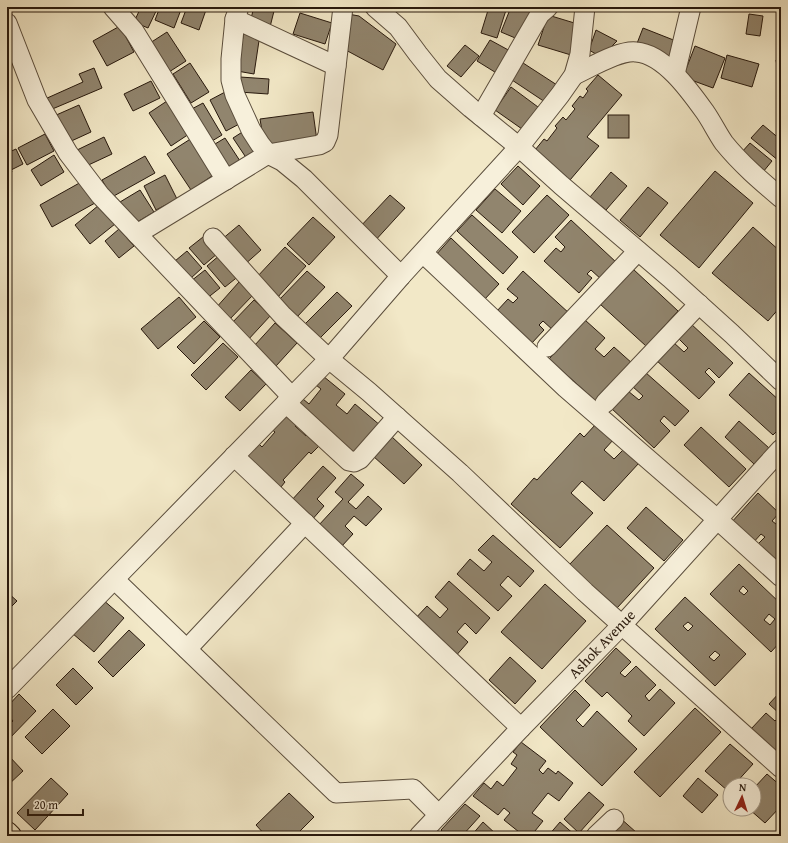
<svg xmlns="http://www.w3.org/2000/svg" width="788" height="843" font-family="'Gentium Book Plus',serif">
  <rect width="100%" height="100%" fill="#f2e8c7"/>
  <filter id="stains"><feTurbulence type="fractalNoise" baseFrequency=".005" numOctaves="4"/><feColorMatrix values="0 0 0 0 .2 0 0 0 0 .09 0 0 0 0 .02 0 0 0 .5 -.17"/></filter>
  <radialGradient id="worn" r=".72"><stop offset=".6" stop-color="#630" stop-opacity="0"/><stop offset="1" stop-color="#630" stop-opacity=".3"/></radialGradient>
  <!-- building -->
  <g fill="#91856e" stroke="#28190d" fill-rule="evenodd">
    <polygon points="124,7 134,7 132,11"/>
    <polygon points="141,7 158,7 148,28 134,22"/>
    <polygon points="160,7 182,7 174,28 155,20"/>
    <polygon points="187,7 207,7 199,30 181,23"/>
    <polygon points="254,7 275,7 270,27 250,22"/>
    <polygon points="489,7 507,7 497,38 481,33"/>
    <polygon points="511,7 520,7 531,11 520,40 501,32"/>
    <polygon points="738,7 761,7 760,10"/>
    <polygon points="300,13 332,23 325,44 293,34"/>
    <polygon points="348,14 359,16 396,44 383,70 342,48"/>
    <polygon points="749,14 763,16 760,36 746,34"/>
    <polygon points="548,15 581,25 571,55 538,45"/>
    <polygon points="120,26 134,52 107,66 93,41"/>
    <polygon points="643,28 676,41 670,59 636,46"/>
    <polygon points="596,30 617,41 601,57 589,50"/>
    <polygon points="244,31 260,34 254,74 237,71"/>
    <polygon points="167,32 186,61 169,72 150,43"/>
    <polygon points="490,40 512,52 498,74 477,61"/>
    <polygon points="465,45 479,56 461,77 447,66"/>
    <polygon points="695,46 725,58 713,88 683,77"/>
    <polygon points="727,55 759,64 752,87 721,78"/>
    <polygon points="781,59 781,85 780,85 776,60"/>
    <polygon points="520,61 557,85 545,102 509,78"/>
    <polygon points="190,63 209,92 191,103 173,74"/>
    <polygon points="94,68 102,88 50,110 45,99 83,82 79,74"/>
    <polygon points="598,75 622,95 587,137 599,146 570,180 535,150 544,139 547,141 557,128 555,126 563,117 566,120 575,109 572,106 580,96 583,98 588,91 586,89"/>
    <polygon points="240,77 269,79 268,94 239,92"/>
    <polygon points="151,81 160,98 133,111 124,94"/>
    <polygon points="511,87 538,107 522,129 495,110"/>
    <polygon points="227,91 243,122 226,131 210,100"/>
    <polygon points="170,99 192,132 171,146 149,113"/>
    <polygon points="203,103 222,135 207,144 188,111"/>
    <polygon points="79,105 91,132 67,143 54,116"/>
    <polygon points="313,112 317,141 265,149 260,119"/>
    <rect x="608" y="115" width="21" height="23"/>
    <polygon points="763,125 781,140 781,158 779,161 751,138"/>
    <polygon points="247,129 263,153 249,162 233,138"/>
    <polygon points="45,134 54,151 27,165 18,148"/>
    <polygon points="104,137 112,154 82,168 75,151"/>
    <polygon points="192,138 215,174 191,190 167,154"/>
    <polygon points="225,138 242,164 228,173 210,147"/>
    <polygon points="750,143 772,161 763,172 741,153"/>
    <polygon points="16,149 23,164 11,170 12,172 7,175 7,153"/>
    <polygon points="54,155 64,172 41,186 31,170"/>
    <polygon points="145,156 155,173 112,197 102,180"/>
    <polygon points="518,166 540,186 523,205 501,184"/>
    <polygon points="715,171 753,203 699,268 660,235"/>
    <polygon points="611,172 627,186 606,210 590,197"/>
    <polygon points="165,175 177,199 156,210 144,186"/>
    <polygon points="83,181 95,203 52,227 40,205"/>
    <polygon points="648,187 668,203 640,237 620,220"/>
    <polygon points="495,189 521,211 502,233 476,210"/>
    <polygon points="140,190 154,212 134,224 120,202"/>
    <polygon points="390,195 405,208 373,243 358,229"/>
    <polygon points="547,195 569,215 534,253 512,232"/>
    <polygon points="99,205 115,224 90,244 75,225"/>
    <polygon points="472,215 518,257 503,274 457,231"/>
    <polygon points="313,217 335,237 309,265 287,244"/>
    <polygon points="571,220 617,263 602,280 591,270 587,274 592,278 579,293 544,261 556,248 561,252 565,247 555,237"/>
    <polygon points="239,225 261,250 243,266 221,240"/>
    <polygon points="753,227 781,252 781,306 768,321 712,273"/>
    <polygon points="119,229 134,246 119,258 105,241"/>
    <polygon points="203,237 218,253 204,265 189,248"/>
    <polygon points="451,238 499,284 483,301 435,256"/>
    <polygon points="285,247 306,266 277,298 256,278"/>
    <polygon points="187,251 202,268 190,279 175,261"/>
    <polygon points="221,254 240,275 225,287 207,266"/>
    <polygon points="633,269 678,311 646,346 600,304"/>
    <polygon points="205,270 220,288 206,299 191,281"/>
    <polygon points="307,271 325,287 297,317 279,300"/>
    <polygon points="523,271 570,314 554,331 543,321 539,325 544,330 531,344 496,312 508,299 513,303 518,298 507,289"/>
    <polygon points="239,282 253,295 228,321 215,309"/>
    <polygon points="337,292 352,306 319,339 304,325"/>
    <polygon points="179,297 196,317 158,349 141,329"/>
    <polygon points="254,300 271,315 247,341 230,325"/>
    <polygon points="585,320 605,338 595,349 604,357 614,347 633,364 597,402 549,359"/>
    <polygon points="204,321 220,337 194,364 177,347"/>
    <polygon points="275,323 297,343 276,366 254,346"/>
    <polygon points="690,323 733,363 719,378 709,368 705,372 715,382 699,399 656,360 673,342 684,352 688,348 677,337"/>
    <polygon points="223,343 238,357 206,390 191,375"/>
    <polygon points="251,370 266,384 240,411 225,397"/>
    <polygon points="645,372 689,411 675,426 664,416 660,421 670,431 654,448 611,408 628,391 639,400 643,396 632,386"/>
    <polygon points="749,373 781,402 781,427 773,435 729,395"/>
    <polygon points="323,376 345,394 336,405 347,414 355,404 381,426 353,458 295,409 303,399 309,404 321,389 316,385"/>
    <polygon points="288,411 299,421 295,426 306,436 310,431 322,443 311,454 309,452 283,480 285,482 277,492 242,460 258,443 262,447 275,432 271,429"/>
    <polygon points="739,421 769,448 754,464 725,437"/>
    <polygon points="596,424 614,439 604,450 614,459 624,449 639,463 604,501 582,481 571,493 593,513 560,548 511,504 534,478 537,480 580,433 584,437"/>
    <polygon points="701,427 746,469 729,487 684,445"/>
    <polygon points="391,436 422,465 404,484 373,456"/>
    <polygon points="323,466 336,478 317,499 324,506 311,521 290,502"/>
    <polygon points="351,474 364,485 348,502 356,509 368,496 382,509 366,526 354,516 345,526 353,534 341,547 318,526 343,499 335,492"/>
    <polygon points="758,493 779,513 772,521 776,524 781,519 781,560 775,566 755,547 765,537 761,534 752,544 730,524"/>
    <polygon points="646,507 683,540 664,561 627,528"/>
    <polygon points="607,525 654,568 617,608 569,565"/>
    <polygon points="493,535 534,571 520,587 508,576 500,585 512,596 498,611 457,574 470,559 484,571 492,562 478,550"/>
    <path d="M739,564L781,604V641L771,652L710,594ZM743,586L748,591L744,595L739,591ZM769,614L775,619L770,625L764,620Z"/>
    <polygon points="449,581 490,618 476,634 465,623 457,632 468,642 454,658 413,621 427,606 440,618 448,609 435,597"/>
    <polygon points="545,584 586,621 542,669 501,632"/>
    <polygon points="7,592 17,601 7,611"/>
    <path d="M685,597L746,654L715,686L655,629ZM688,622L693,626L688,631L683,626ZM715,651L720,655L714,661L709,657Z"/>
    <polygon points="102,599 124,618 94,652 72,633"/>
    <polygon points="129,630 145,645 113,677 98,662"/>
    <polygon points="616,648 631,662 620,673 625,677 636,666 656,685 645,696 649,701 660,689 675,703 644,736 628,721 632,716 607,692 602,697 585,681"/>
    <polygon points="510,657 536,681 515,704 489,680"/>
    <polygon points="73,668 93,688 76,705 56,685"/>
    <polygon points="575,690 590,705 576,720 583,727 597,711 637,749 602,786 540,727"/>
    <polygon points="781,691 781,715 769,704"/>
    <polygon points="19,694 36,711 7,741 7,727 13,721 7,714 7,707"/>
    <polygon points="695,708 721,732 660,797 634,772"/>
    <polygon points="53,709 70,726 42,754 25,737"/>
    <polygon points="766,713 775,721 781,715 781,746 775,752 751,729"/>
    <polygon points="521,742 546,761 539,770 543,774 548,768 556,774 558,771 573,783 559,801 548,793 532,813 543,821 531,836 524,836 504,820 510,813 504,808 498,815 473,796 484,783 491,789 497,781 503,786 517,768 511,764 517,755 513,752"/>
    <polygon points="730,744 753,764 734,785 730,785 730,789 728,791 705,771"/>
    <polygon points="8,755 23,771 7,786 7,756"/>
    <polygon points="767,774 781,786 781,806 765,823 749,809 754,809 754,788"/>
    <polygon points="51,778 68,794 35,830 17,813"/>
    <polygon points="698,778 718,795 702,813 683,796"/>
    <polygon points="589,792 604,805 579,833 564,819"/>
    <polygon points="289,793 314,817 295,836 266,836 256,825"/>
    <polygon points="465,804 480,816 462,836 447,836 441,830"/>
    <polygon points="619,817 637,833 634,836 612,836 606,831"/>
    <polygon points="483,822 497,835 496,836 471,836"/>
    <polygon points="560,822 576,836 548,836"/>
    <polygon points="684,831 690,836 680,836"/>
  </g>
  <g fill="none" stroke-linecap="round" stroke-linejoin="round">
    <!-- minor casing -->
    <g stroke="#5a4d3c" stroke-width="21">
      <g id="minor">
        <polyline points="113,7 134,31 226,180"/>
        <polyline points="239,7 235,19 231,59 231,80 235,95 251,130 260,144 268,154 282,161 304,179 401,276"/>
        <polyline points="375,7 398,27 418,54 438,79 471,108 519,147 561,185 670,278 732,334 781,381"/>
        <polyline points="235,19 336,66"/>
        <polyline points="7,23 37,100 68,153 100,195 137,234 292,397"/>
        <polyline points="675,74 691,7"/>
        <path d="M574,75C590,68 619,50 636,52C664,54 690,91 705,112C712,122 717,133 724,143C741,164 761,181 781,198"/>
        <polyline points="481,116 540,14 548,7"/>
        <polyline points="137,234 268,154 319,145 325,142 328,135 343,7"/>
        <polyline points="213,238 283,316 329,359 369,392 460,473 585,592 781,768"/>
        <polyline points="423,253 566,388 717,519 781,577"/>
        <polyline points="547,347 638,251"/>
        <polyline points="286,403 349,461 354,462 360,459 397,417"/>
        <polyline points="605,403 699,304"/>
        <polyline points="234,456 521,728"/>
        <polyline points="115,580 336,793 413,789 439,815"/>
        <polyline points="187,649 305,523"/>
        <polyline points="7,689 329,359 401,276 519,147 560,95 574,75 580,54 585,7"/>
        <polyline points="419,836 521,728 622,625 781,449"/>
        <polyline points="596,836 614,819"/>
      </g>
    </g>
    <!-- major casing -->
    <g stroke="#28190d" stroke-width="24">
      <polyline id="major" points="7,833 10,836"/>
    </g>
    <!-- minor -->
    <use href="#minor" stroke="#f7f0db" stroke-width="19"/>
    <!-- major -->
    <use href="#major" stroke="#f2e8c7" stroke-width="22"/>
  </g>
  <g text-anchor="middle" stroke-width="3.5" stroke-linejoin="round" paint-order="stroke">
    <!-- street labels -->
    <g font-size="15" fill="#28190d" stroke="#f7f0db">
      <text transform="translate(602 644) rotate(-46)" y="5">Ashok Avenue</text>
    </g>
  </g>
  <!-- margin -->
  <rect width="788" height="843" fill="none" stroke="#f2e8c7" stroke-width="24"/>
  <rect x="8" y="8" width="772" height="827" fill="none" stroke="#28190d" stroke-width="2"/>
  <rect x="12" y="12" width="764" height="819" fill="none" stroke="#28190d"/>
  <!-- north arrow -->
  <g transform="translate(742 797) rotate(4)"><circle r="19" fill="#f7f0db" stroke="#a49a89"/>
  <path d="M0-3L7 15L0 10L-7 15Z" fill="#8f2418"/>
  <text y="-6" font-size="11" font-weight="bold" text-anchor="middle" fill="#28190d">N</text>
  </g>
  <!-- scale -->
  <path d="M28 809v6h55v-6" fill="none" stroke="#28190d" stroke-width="2"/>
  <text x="34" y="809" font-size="12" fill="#28190d" stroke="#f7f0db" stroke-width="3" paint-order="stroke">20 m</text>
  <rect width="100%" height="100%" filter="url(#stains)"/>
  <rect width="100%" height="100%" fill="url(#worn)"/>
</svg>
